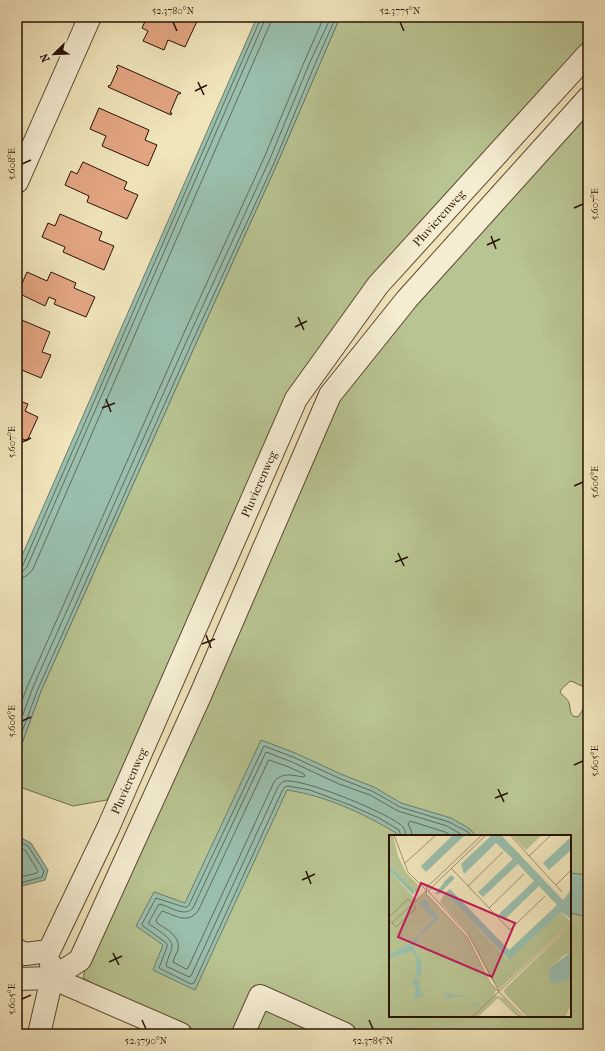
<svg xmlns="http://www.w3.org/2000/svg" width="605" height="1051" font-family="'IM FELL French Canon',serif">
  <rect width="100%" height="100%" fill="#f0e4ba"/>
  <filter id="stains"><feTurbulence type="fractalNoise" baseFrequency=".005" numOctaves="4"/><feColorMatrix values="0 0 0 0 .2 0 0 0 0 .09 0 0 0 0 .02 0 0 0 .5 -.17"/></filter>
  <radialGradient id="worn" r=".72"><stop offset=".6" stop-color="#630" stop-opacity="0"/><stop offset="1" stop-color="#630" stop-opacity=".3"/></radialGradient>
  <!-- green -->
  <g fill="#b8c491" stroke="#716c4c" fill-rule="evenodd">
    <polygon points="340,17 588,17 588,43 283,405 120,776 107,800 73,806 17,786 17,757 41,691 197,341 277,164"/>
    <path d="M588,108V686C581,688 576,682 570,681C567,685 562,687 560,692C563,696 568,699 569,703C571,708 569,712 573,716L578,717L584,708L588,707V1034H182L83,978L85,970L336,399L390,329ZM390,836H570V1016H390Z"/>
  </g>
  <!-- water -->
  <g fill="#9abfad" stroke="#6d7a6a">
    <polygon points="257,17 340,17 277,164 197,341 41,691 17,757 17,567"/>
    <path d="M261,740L295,753L343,775L374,787L401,803L451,818L470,829L476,836H397L396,833C363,813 326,796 287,790L195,990L153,970L163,945L136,926L154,892L185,903Z"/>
    <polygon points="17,836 31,843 48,870 45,880 18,887 17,887"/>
    <polygon points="570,873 588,875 588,917 570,913"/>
  </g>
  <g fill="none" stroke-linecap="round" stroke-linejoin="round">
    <!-- shore -->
    <g stroke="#62695a" stroke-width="1">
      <polyline points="17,568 21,567 23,565 260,20 260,17"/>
      <polyline points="17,573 23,571 27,567 264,22 265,17"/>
      <path d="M17,579C24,578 29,575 33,569L270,24L271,17"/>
      <polyline points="17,713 28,685 183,335 264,158 305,60 324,17"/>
      <polyline points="17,731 33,687 188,338 269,161 310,62 331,17"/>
      <polyline points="17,745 38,689 193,340 274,163 315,64 336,17"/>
      <path d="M269,760L289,767L304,774L305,776L303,777C292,775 282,772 274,782L188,968L186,969L173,962C174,958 176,954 178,950C181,936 166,929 157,923L156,920L162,911C175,915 187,925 198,911Z"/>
      <polyline points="401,836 399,830 379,818 350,805 310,790 288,786 285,787 283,789 194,983 191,984 159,968 167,947 167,944 165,942 143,926 142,924 156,898 184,907 187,907 189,905 264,746 293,757 341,779 372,791 400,807 449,822 468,832 471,836"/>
      <path d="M406,836C406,833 405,830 403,827C391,814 303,778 285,781C282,782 280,784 278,787L191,976L189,977L166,966C167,959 171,953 172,947C173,938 156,929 149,924V922L159,904C170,906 184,918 193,908L266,752L292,762L339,784L370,795L398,811L447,826L464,836"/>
      <polyline points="412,836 411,830 408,824 410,821 445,832 452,836"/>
      <polyline points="17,840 28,846 44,871 42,877 17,884"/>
      <polyline points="17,846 25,850 38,871 37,873 17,878"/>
    </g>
  </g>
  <!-- building -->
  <g fill="#e2a682" stroke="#2a1306">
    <polygon points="147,17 199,17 185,47 168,40 164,50 143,41 148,31 142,28"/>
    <polygon points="118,65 181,93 180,94 178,94 170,113 172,113 171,115 108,87 109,85 110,86 118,68 116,67"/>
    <polygon points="99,108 149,130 145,140 157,145 148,166 102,146 106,136 90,129"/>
    <polygon points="83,162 127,182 124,189 138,195 127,219 87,202 89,196 65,185 71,171 77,174"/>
    <polygon points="60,214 102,232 99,240 114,246 104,270 63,252 65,247 42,237 48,223 55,226"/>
    <polygon points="27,272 47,281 51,272 76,283 74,288 95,297 86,317 54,304 56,300 49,297 45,306 18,293"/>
    <polygon points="17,318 50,332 42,352 51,355 41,378 17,368"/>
    <polygon points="17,400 28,404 25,411 38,417 27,441 17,436"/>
  </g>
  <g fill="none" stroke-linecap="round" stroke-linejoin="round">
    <!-- minor casing -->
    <g stroke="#5c4733" stroke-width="24">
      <g id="minor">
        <polyline points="17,182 89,19 84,17"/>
        <polyline points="17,950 25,954 49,951 108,828 296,399 378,285 588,54"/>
        <polyline points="52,978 181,1034"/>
        <polyline points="17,979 52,978 80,960 200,696 330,395 407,299 588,98"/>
        <polyline points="39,1034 52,978 51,965"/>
        <polyline points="243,1034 260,996 345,1034"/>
      </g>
    </g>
    <!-- minor -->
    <use href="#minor" stroke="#f5edd2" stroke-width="22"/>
  </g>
  <!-- ticks -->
  <path fill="none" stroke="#2a1306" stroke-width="1.5" d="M173,22L177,31M400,22L404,31M198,82L204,95M195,91L207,85M22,164L31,160M574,208L583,204M491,236L496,249M487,245L500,239M298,317L304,330M295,327L307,321M106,399L111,412M102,408L115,403M22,442L31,438M574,486L583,482M398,553L404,566M395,562L408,557M206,635L211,648M202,644L215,639M22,721L31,717M574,765L583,761M498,789L504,802M495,798L508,793M306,871L311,884M302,880L315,874M113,953L119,965M109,962L122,956M22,999L31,995M142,1020L146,1029M369,1020L373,1029"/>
  <g text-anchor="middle" stroke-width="3" stroke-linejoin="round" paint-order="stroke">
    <!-- street labels -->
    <g font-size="12" fill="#2a1306" stroke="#f5edd2">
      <text transform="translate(439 218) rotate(-48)" y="4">Pluvierenweg</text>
      <text transform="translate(259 484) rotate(-66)" y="4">Pluvierenweg</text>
      <text transform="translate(129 781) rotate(-66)" y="4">Pluvierenweg</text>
    </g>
  </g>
  <!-- overview -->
  <g transform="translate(389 835)">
    <rect width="182" height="182" fill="#f0e4ba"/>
    <path d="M0,0H4L9,21L17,37L31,52L27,58L0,30ZM122,0H153L137,15ZM0,35L27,65L36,58L78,103L99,146L107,155L105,160L115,163L133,182H129L109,163L89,182H0ZM56,58L119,125L172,77L182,87L110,154L102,144L79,98L51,67ZM182,89V117L174,121L162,132L167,149L182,144V170L176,182H138L116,159L115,155Z" fill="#b8c491"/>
    <path d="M64,0H76L37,37L32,31ZM103,0H112L174,65L182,55V84L172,77L120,125L56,58L61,54L120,115L168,70L150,51L115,85L110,79L145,46L129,29L94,62L89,57L124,24L107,8L75,39L72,29ZM182,2V15L160,35L154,28ZM0,30L26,56L24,60L0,35ZM62,40L66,43L50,59H46L54,49L57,51L54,48ZM34,65H38L41,68L39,70L50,83L30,102L24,112L33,128L32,142L27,139L28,123L23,116L4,122L0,123V120L20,109L45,84L30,68ZM182,117V144L167,149L161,147L159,139L163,131ZM27,142L31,145L30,152L35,161L28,163L24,168L27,154L23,147ZM57,157L62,160H73L90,170L86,171L82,166L72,161L59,163L55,161Z" fill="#9abfad"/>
    <path fill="none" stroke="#a19072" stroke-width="1" d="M5,0L19,37L37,55M93,0L38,52L37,59L78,102L101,148L135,182M97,0L39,56L79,99L110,156M121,0L173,57M140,21L162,0M15,29L47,0M62,33L121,95L156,61M167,50L182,35M79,51L114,17M100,73L135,39M0,82L19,64L27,73L7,92L0,85M3,88L37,56M83,182L182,88"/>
    <path fill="#c2185b" fill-opacity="0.15" stroke="#c2185b" stroke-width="2" d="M32,48L126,88L103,142L9,102Z"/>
    <rect width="182" height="182" fill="none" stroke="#2a1306" stroke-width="2"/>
  </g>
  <!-- margin -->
  <rect width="605" height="1051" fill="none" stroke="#f0e4ba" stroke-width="44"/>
  <!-- north arrow -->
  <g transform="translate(54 54) rotate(247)" stroke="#f5edd2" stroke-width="3" paint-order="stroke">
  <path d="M0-3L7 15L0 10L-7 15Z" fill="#2a1306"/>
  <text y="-6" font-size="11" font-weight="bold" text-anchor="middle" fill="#2a1306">N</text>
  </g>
  <rect x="22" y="22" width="561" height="1007" fill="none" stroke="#2a1306" stroke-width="1.5"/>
  <g font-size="10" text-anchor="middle" fill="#2a1306">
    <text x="173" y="14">52.3780°N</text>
    <text x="400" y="14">52.3775°N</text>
    <text transform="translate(11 164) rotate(-90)" y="4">5.608°E</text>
    <text transform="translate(594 204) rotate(-90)" y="4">5.607°E</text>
    <text transform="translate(11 442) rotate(-90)" y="4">5.607°E</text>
    <text transform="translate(594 482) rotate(-90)" y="4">5.606°E</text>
    <text transform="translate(11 721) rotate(-90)" y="4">5.606°E</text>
    <text transform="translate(594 761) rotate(-90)" y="4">5.605°E</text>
    <text transform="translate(11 999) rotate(-90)" y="4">5.605°E</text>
    <text x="146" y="1044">52.3790°N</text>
    <text x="373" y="1044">52.3785°N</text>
  </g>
  <rect width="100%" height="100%" filter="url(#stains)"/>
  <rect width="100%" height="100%" fill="url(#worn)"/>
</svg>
